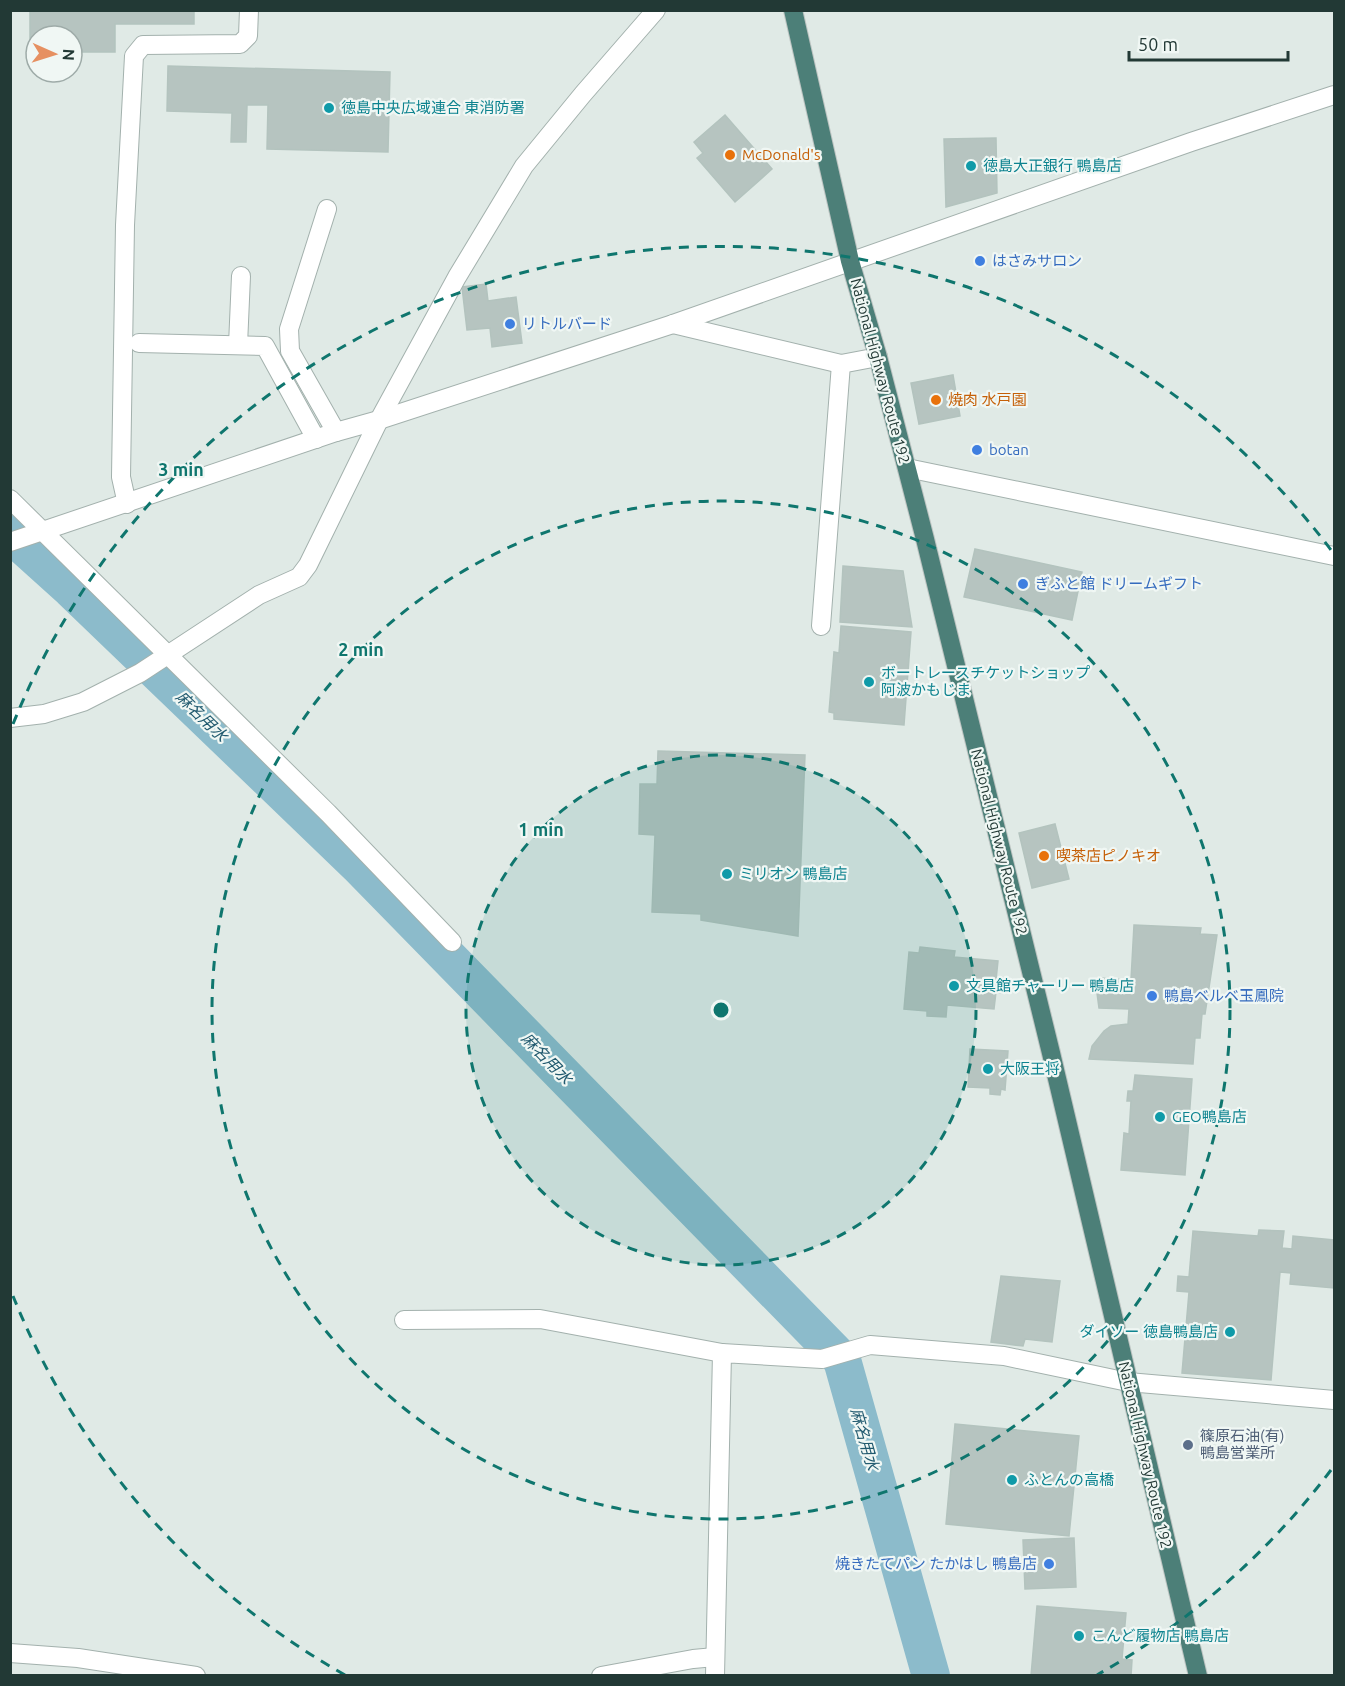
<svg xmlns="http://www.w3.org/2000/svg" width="1345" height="1686" font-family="Ubuntu,'Noto Sans JP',sans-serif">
  <rect width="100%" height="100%" fill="#e0eae6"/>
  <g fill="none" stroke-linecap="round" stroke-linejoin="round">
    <!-- river -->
    <polyline stroke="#8cbbcb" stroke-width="38" points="10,534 71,589 358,865 842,1360 931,1676"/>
  </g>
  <!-- building -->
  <g fill="#b6c4c0" stroke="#b3c3be" stroke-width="1.5">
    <polygon points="30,10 194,10 194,24 115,24 115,52 72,52 72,36 36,36 36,52 30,52"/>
    <polygon points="168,66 390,72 388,152 267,149 268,105 247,105 246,142 231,142 232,113 167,111"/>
    <polygon points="725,115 772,169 735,202 697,158 703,153 694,142"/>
    <polygon points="996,138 997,193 946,207 944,139"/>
    <polygon points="486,284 488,301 516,297 522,343 492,347 490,328 467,330 462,287"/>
    <polygon points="953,375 960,416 919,424 911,383"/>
    <polygon points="975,549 1082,572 1072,620 964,597"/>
    <polygon points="843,566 903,571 912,627 840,622"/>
    <polygon points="841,626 911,632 904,725 834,719 834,713 829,712 834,652 839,653"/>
    <polygon points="658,751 805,755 798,936 701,920 701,914 652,912 655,835 639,834 640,784 657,784"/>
    <polygon points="1055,824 1069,879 1032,888 1019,833"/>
    <polygon points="1134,925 1201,928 1200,934 1217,935 1205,1014 1202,1014 1200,1038 1195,1038 1193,1064 1089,1059 1092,1046 1104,1031 1111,1026 1128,1024 1129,1009 1099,1008 1097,993 1100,978 1131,980"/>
    <polygon points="920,947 955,951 954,957 998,961 996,980 1004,980 1002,993 996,992 994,1009 947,1005 946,1017 927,1016 927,1011 904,1009 909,952 919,953"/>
    <polygon points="970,1049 1008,1051 1005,1090 1001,1089 1000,1095 990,1094 990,1088 968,1087"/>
    <polygon points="1135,1075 1192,1079 1185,1175 1121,1170 1124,1133 1129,1134 1131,1101 1127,1101 1128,1091 1133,1091"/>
    <polygon points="1259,1230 1284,1231 1282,1248 1292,1249 1293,1236 1334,1240 1334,1288 1290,1284 1291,1273 1280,1272 1271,1380 1182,1373 1189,1292 1177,1291 1178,1276 1189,1277 1193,1231 1258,1236"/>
    <polygon points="1001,1276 1060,1281 1052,1342 1025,1339 1023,1346 991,1342"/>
    <polygon points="955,1424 1079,1436 1069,1536 946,1524"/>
    <polygon points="1074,1538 1076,1587 1025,1589 1023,1540"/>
    <polygon points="1037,1606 1126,1613 1122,1659 1132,1660 1131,1676 1031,1676"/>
  </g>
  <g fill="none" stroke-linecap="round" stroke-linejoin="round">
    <!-- minor casing -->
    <g stroke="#a3b1ad" stroke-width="20">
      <g id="minor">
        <polyline points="327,209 289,329 290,351 336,432"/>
        <polyline points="673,324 841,364"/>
        <polyline points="139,343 265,346 316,439"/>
        <polyline points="238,345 241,276"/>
        <polyline points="907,468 1334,556"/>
        <polyline points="10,499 328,813 452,942"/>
        <polyline points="127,504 121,477 125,225 134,56 143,45 240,44 248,36 249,10"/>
        <polyline points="821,626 841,364 878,357"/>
        <polyline points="10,718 44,714 83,702 140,673 259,595 299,577 308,565 379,420 457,277 524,166 583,94 656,10"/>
        <polyline points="404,1320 540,1319 722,1353"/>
        <polyline points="10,1653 78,1658 196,1676"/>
        <polyline points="601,1676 693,1659 715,1657"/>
        <polyline points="715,1676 722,1353 822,1359 870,1345 1004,1356 1128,1382 1334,1400"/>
      </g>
    </g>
    <!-- tertiary casing -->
    <g stroke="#a3b1ad" stroke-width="20">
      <polyline id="tertiary" points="10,542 336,432 379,420 673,324 1191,142 1334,95"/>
    </g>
    <!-- trunk casing -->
    <g stroke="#bdc4c2" stroke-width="20">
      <polyline id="trunk" points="793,10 850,261 878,357 925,539 1051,1053 1198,1676"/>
    </g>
    <!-- minor -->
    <use href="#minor" stroke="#fff" stroke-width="18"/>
    <!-- tertiary -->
    <use href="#tertiary" stroke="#fff" stroke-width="18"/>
    <!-- trunk -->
    <use href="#trunk" stroke="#4c7f78" stroke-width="18"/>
  </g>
  <!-- distance rings -->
  <circle cx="721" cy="1010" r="255" fill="#0f766e" fill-opacity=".12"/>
  <g fill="none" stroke="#0f766e" stroke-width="3" stroke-dasharray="10 8">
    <circle cx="721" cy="1010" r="255"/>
    <circle cx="721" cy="1010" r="509"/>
    <path d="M1331 1470A764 764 0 0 1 1097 1675M345 1675A764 764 0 0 1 13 1296M13 724A764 764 0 0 1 1331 550"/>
  </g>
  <!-- markers -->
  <g fill="#0f9aa8" stroke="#f0f7f4" stroke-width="2">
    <circle cx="329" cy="108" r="6"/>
    <circle cx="971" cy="166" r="6"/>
    <circle cx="869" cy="682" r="6"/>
    <circle cx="727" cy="874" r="6"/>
    <circle cx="954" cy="986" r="6"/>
    <circle cx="988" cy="1069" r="6"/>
    <circle cx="1160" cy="1117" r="6"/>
    <circle cx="1230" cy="1332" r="6"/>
    <circle cx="1012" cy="1480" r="6"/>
    <circle cx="1079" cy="1636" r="6"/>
  </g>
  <g fill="#e8710a" stroke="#f0f7f4" stroke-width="2">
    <circle cx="730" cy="155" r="6"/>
    <circle cx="936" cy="400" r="6"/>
    <circle cx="1044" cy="856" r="6"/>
  </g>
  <g fill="#3f7fe0" stroke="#f0f7f4" stroke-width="2">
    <circle cx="980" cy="261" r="6"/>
    <circle cx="510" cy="324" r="6"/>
    <circle cx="977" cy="450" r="6"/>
    <circle cx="1023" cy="584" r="6"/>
    <circle cx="1152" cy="996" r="6"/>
    <circle cx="1049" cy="1564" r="6"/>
  </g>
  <circle fill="#5c6f8a" stroke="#f0f7f4" stroke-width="2" cx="1188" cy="1445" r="6"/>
  <g text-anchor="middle" stroke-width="4.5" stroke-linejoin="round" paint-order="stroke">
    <!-- culture labels -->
    <g font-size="15" fill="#0d838f" stroke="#f0f7f4" text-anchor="start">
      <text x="341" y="113">徳島中央広域連合 東消防署</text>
      <text x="983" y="171">徳島大正銀行 鴨島店</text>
      <text x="881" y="678">ボートレースチケットショップ<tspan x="881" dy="17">阿波かもじま</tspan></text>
      <text x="739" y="879">ミリオン 鴨島店</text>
      <text x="966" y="991">文具館チャーリー 鴨島店</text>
      <text x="1000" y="1074">大阪王将</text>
      <text x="1172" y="1122">GEO鴨島店</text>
      <text x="1218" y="1337" text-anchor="end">ダイソー 徳島鴨島店</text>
      <text x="1024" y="1485">ふとんの高橋</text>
      <text x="1091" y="1641">こんど履物店 鴨島店</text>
    </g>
    <!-- food labels -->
    <g font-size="15" fill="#c56008" stroke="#f0f7f4" text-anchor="start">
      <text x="742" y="160">McDonald's</text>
      <text x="948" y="405">焼肉 水戸園</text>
      <text x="1056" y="861">喫茶店ピノキオ</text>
    </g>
    <!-- shop labels -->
    <g font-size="15" fill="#366cbe" stroke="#f0f7f4" text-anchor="start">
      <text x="992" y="266">はさみサロン</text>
      <text x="522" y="329">リトルバード</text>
      <text x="989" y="455">botan</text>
      <text x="1035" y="589">ぎふと館 ドリームギフト</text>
      <text x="1164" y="1001">鴨島ベルベ玉鳳院</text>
      <text x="1037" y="1569" text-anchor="end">焼きたてパン たかはし 鴨島店</text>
    </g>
    <!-- street labels -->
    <g font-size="15" fill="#223935" stroke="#f0f7f4">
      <text transform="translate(880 371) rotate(75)" y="5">National Highway Route 192</text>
      <text transform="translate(999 842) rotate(76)" y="5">National Highway Route 192</text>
      <text transform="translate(1145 1455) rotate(77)" y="5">National Highway Route 192</text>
    </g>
    <!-- service labels -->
    <g font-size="15" fill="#4e5e75" stroke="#f0f7f4" text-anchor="start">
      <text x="1200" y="1441">篠原石油(有)<tspan x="1200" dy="17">鴨島営業所</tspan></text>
    </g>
    <!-- water labels -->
    <g font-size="16" font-style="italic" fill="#215a6f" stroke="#f0f7f4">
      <text transform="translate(202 716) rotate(44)" y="6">麻名用水</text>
      <text transform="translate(547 1058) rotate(46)" y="6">麻名用水</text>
      <text transform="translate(865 1439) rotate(74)" y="6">麻名用水</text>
    </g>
  </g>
  <circle cx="721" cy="1010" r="9" fill="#0f766e" stroke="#f0f7f4" stroke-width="3"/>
  <g font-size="18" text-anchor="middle" font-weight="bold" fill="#0f766e" stroke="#f0f7f4" stroke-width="4.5" stroke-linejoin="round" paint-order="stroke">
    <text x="181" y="476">3 min</text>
    <text x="361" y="656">2 min</text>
    <text x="541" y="836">1 min</text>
  </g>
  <!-- border -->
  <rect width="1345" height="1686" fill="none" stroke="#223935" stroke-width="24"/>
  <!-- north arrow -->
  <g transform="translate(54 54) rotate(93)"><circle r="28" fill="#f0f7f4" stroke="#9eaba8" stroke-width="1.5"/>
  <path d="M0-4.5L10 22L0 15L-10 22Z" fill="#e69061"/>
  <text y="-9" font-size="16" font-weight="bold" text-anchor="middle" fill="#223935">N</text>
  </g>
  <!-- scale -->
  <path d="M1129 51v9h159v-9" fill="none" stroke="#223935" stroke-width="3"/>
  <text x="1138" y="51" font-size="18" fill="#223935" stroke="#f0f7f4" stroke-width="4.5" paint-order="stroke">50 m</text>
</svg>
